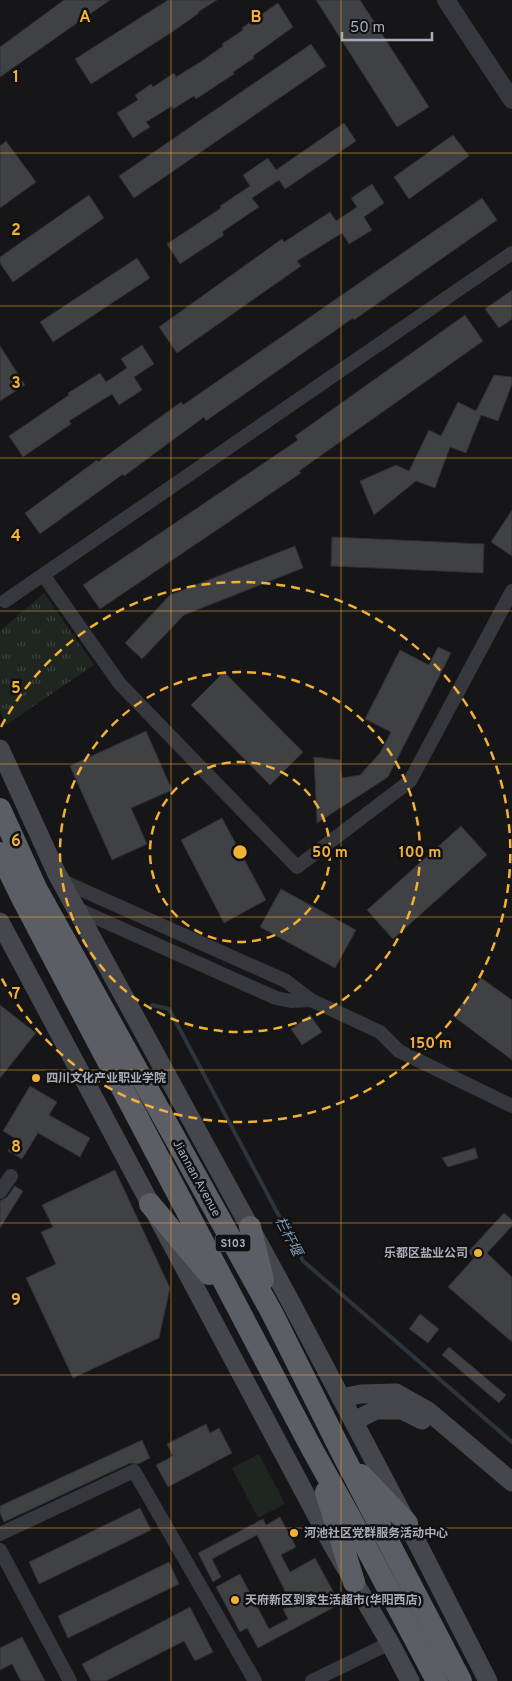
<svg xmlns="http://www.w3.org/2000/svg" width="512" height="1681" font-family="Overpass,'Noto Sans SC',sans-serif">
  <defs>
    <pattern id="grass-tufts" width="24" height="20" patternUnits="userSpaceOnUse" patternTransform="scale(1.25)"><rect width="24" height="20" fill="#1e261f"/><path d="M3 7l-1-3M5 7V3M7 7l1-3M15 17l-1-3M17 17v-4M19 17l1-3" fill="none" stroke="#3c433d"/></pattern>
  </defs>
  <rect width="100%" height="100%" fill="#161618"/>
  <!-- grass -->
  <polygon fill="url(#grass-tufts)" points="44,593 94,665 6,725 0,711 0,632 1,630"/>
  <!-- garden -->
  <polygon fill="#1e261f" points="259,1454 285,1504 258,1518 232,1468"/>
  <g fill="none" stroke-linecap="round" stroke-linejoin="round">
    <!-- stream -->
    <polyline stroke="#2c353c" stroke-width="4" points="152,1005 169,1009 303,1261 512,1442"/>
  </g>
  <!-- building -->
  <g fill="#404145" stroke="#303034">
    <polygon points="64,0 110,0 0,77 0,47"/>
    <polygon points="168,0 217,0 198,12 199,13 172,32 91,84 75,59"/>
    <polygon points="316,0 360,0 429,107 397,127"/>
    <polygon points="278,3 293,27 253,56 254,58 233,72 234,74 196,99 194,96 173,109 172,106 146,122 150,127 133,138 117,113 138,100 135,95 151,84 153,87 174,73 176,77 202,61 223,46 222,44 243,30 242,28"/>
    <polygon points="311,44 326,66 134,198 119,176"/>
    <polygon points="344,123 356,141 285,189 279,180 252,198 259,207 222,232 224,235 180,264 167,244 221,208 220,206 250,186 243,175 268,158 276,170"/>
    <polygon points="453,135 469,156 409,199 394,177"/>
    <polygon points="6,141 36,182 0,208 0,146"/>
    <polygon points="372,184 384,203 364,217 372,230 349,244 342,233 297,261 301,266 177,353 159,327 282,239 284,242 330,212 336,221 357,207 351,198"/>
    <polygon points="89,195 104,218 13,282 0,263 0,257"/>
    <polygon points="482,198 497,220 354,320 353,318 206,421 204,417 124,476 123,474 40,534 25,513 97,460 98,462 181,402 183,405"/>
    <polygon points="137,258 150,278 53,342 40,322"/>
    <polygon points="512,290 512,319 499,328 485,309"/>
    <polygon points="465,315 483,341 299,471 301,473 100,609 83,585 298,440 295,436"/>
    <polygon points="142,345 154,364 134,377 142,390 119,405 112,394 69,421 71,424 23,457 9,436 69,395 68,393 100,373 106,382 127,368 121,359"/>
    <polygon points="0,346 25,385 0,401"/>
    <polygon points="494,375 512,377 512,384 498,421 481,415 466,453 450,447 435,488 416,481 374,515 360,481 396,465 409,471 429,430 441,436 458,402 476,411"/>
    <polygon points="512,510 512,556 491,542"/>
    <polygon points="332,537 484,544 483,573 331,566"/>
    <polygon points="295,546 303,568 184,615 142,659 125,643 170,595"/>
    <polygon points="438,647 451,653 388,777 317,823 314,757 340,760 342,778 360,775 380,753 391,732 365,719 400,650 429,665"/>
    <polygon points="224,672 303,752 270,785 191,705"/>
    <polygon points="146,731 172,790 131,808 147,844 112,860 70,766"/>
    <polygon points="222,818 266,900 224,923 181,840"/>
    <polygon points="461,826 487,855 393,939 367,910"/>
    <polygon points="281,889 356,930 335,968 260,927"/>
    <polygon points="481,978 512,1000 512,1060 453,1016"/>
    <polygon points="0,1005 36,1033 0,1078"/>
    <polygon points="310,1015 322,1032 302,1045 291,1029"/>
    <polygon points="30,1086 57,1102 49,1115 90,1138 80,1157 38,1133 22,1159 8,1151 16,1139 3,1131"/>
    <polygon points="475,1148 478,1158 448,1167 442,1158"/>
    <polygon points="115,1170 170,1288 159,1338 73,1378 26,1278 56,1264 41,1232 53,1227 42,1205"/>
    <polygon points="15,1186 23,1191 0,1228 0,1201 7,1197"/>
    <polygon points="504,1213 512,1220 512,1226 487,1253 512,1277 512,1342 448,1287 474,1258 468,1252"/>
    <polygon points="420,1314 439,1329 428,1343 409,1329"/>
    <polygon points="449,1347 506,1395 499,1403 442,1355"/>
    <polygon points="206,1424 210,1433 219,1428 232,1453 168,1487 156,1465 173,1456 167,1444"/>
    <polygon points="142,1440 150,1458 138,1464 130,1463 4,1522 0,1513 0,1506"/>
    <polygon points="140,1508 151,1530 39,1584 29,1562"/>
    <polygon points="280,1517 296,1547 281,1555 290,1572 315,1558 340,1604 258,1648 247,1628 240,1632 216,1587 240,1574 269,1629 288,1619 283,1609 292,1605 257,1535 212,1559 221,1577 213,1582 198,1553 263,1519 266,1525"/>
    <polygon points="169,1562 179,1584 68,1638 58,1616"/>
    <polygon points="190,1607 213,1652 195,1661 184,1641 106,1681 91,1681 82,1664"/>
    <polygon points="22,1637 45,1681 21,1681 12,1664 0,1670 0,1648"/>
  </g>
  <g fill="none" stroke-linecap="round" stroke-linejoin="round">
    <!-- minor -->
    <g stroke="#37383d" stroke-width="14">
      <polyline points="44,576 120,684 297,867 410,781 512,591"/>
      <polyline points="5,601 512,253"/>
      <polyline points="60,880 286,981 311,1000 291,1001 276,998 75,908"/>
      <polyline points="311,1000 380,1032 399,1051 512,1106"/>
      <polyline points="0,1192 11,1176"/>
      <polyline points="0,1534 134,1471 255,1681"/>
      <polyline points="0,1550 70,1681"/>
      <polyline points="312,1681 390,1643"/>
    </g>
    <!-- tertiary -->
    <polyline stroke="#37383d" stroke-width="18" points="446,0 512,100"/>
    <!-- secondary -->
    <g stroke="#45474d" stroke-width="19">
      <polyline points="0,749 57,874 288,1297 407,1523 488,1681"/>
      <polyline points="0,922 333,1546 390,1643 410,1681"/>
      <polyline points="341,1398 361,1394 396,1393 428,1411 512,1482"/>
      <polyline points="354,1421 376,1410 402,1410 422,1420"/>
    </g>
    <!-- trunk -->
    <g stroke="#5b5e65" stroke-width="22">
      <polyline points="0,809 36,888 272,1313 343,1455 461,1681"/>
      <polyline points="0,853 23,900 312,1449 350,1517 437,1681"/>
      <polyline points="150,1204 209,1274"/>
      <polyline points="250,1227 263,1280"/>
      <polyline points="361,1475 407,1523"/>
      <polyline points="326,1492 354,1582"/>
    </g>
  </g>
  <!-- grid -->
  <path fill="none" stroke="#f2b134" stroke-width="1" stroke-opacity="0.55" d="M171,0V1681M341,0V1681M0,153H512M0,306H512M0,458H512M0,611H512M0,764H512M0,917H512M0,1070H512M0,1223H512M0,1375H512M0,1528H512"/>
  <!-- distance rings -->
  <g fill="none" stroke="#f2b134" stroke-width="2.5" stroke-dasharray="9 6">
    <circle cx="240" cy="852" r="90"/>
    <circle cx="240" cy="852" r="180"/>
    <path d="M1 727A270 270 0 1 1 1 977"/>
  </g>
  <!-- markers -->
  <g fill="#f2b134" stroke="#111113" stroke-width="2">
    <circle cx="36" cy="1078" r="5"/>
    <circle cx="478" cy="1253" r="5"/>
    <circle cx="294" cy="1533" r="5"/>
    <circle cx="235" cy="1600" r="5"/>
  </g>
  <g text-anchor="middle" stroke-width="5" stroke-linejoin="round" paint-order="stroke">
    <!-- shield labels -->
    <rect fill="#111113" stroke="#7b7e86" stroke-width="1" x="215.5" y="1234.5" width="35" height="17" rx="4"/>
    <g font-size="11" font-weight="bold" fill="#a8adb8">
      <text x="233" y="1247">S103</text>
    </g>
    <!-- poi labels -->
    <g font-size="12" font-weight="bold" fill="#a8adb8" stroke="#111113" text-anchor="start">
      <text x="46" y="1082">四川文化产业职业学院</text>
      <text x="468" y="1257" text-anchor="end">乐都区盐业公司</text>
      <text x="304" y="1537">河池社区党群服务活动中心</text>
      <text x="245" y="1604">天府新区到家生活超市(华阳西店)</text>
    </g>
    <!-- street labels -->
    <g font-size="12" fill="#a8adb8" stroke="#111113">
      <text transform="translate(197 1178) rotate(61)" y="4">Jiannan Avenue</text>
    </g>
    <!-- water labels -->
    <g font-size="14" font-style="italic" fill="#7f9bb3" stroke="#111113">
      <text transform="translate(289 1236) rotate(62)" y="5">栏杆堰</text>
    </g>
  </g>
  <g font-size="16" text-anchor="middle" font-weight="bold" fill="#f2b134" stroke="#111113" stroke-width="5" stroke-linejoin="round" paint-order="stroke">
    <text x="85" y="22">A</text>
    <text x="256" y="22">B</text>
    <text x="16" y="82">1</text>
    <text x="16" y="235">2</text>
    <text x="16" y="388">3</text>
    <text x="16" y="541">4</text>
    <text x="16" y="693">5</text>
    <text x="16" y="846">6</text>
    <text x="16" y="999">7</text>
    <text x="16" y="1152">8</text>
    <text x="16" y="1305">9</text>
  </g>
  <circle cx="240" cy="852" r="8" fill="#f2b134" stroke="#111113" stroke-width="2.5"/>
  <g font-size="15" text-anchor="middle" font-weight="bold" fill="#f2b134" stroke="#111113" stroke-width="5" stroke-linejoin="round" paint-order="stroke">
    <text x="330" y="857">50 m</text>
    <text x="420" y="857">100 m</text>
    <text x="431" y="1048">150 m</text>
  </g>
  <!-- scale -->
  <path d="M342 32v8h90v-8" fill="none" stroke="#a8adb8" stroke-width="2.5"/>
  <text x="350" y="32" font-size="15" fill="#a8adb8" stroke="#111113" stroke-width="4" paint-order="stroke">50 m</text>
</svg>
